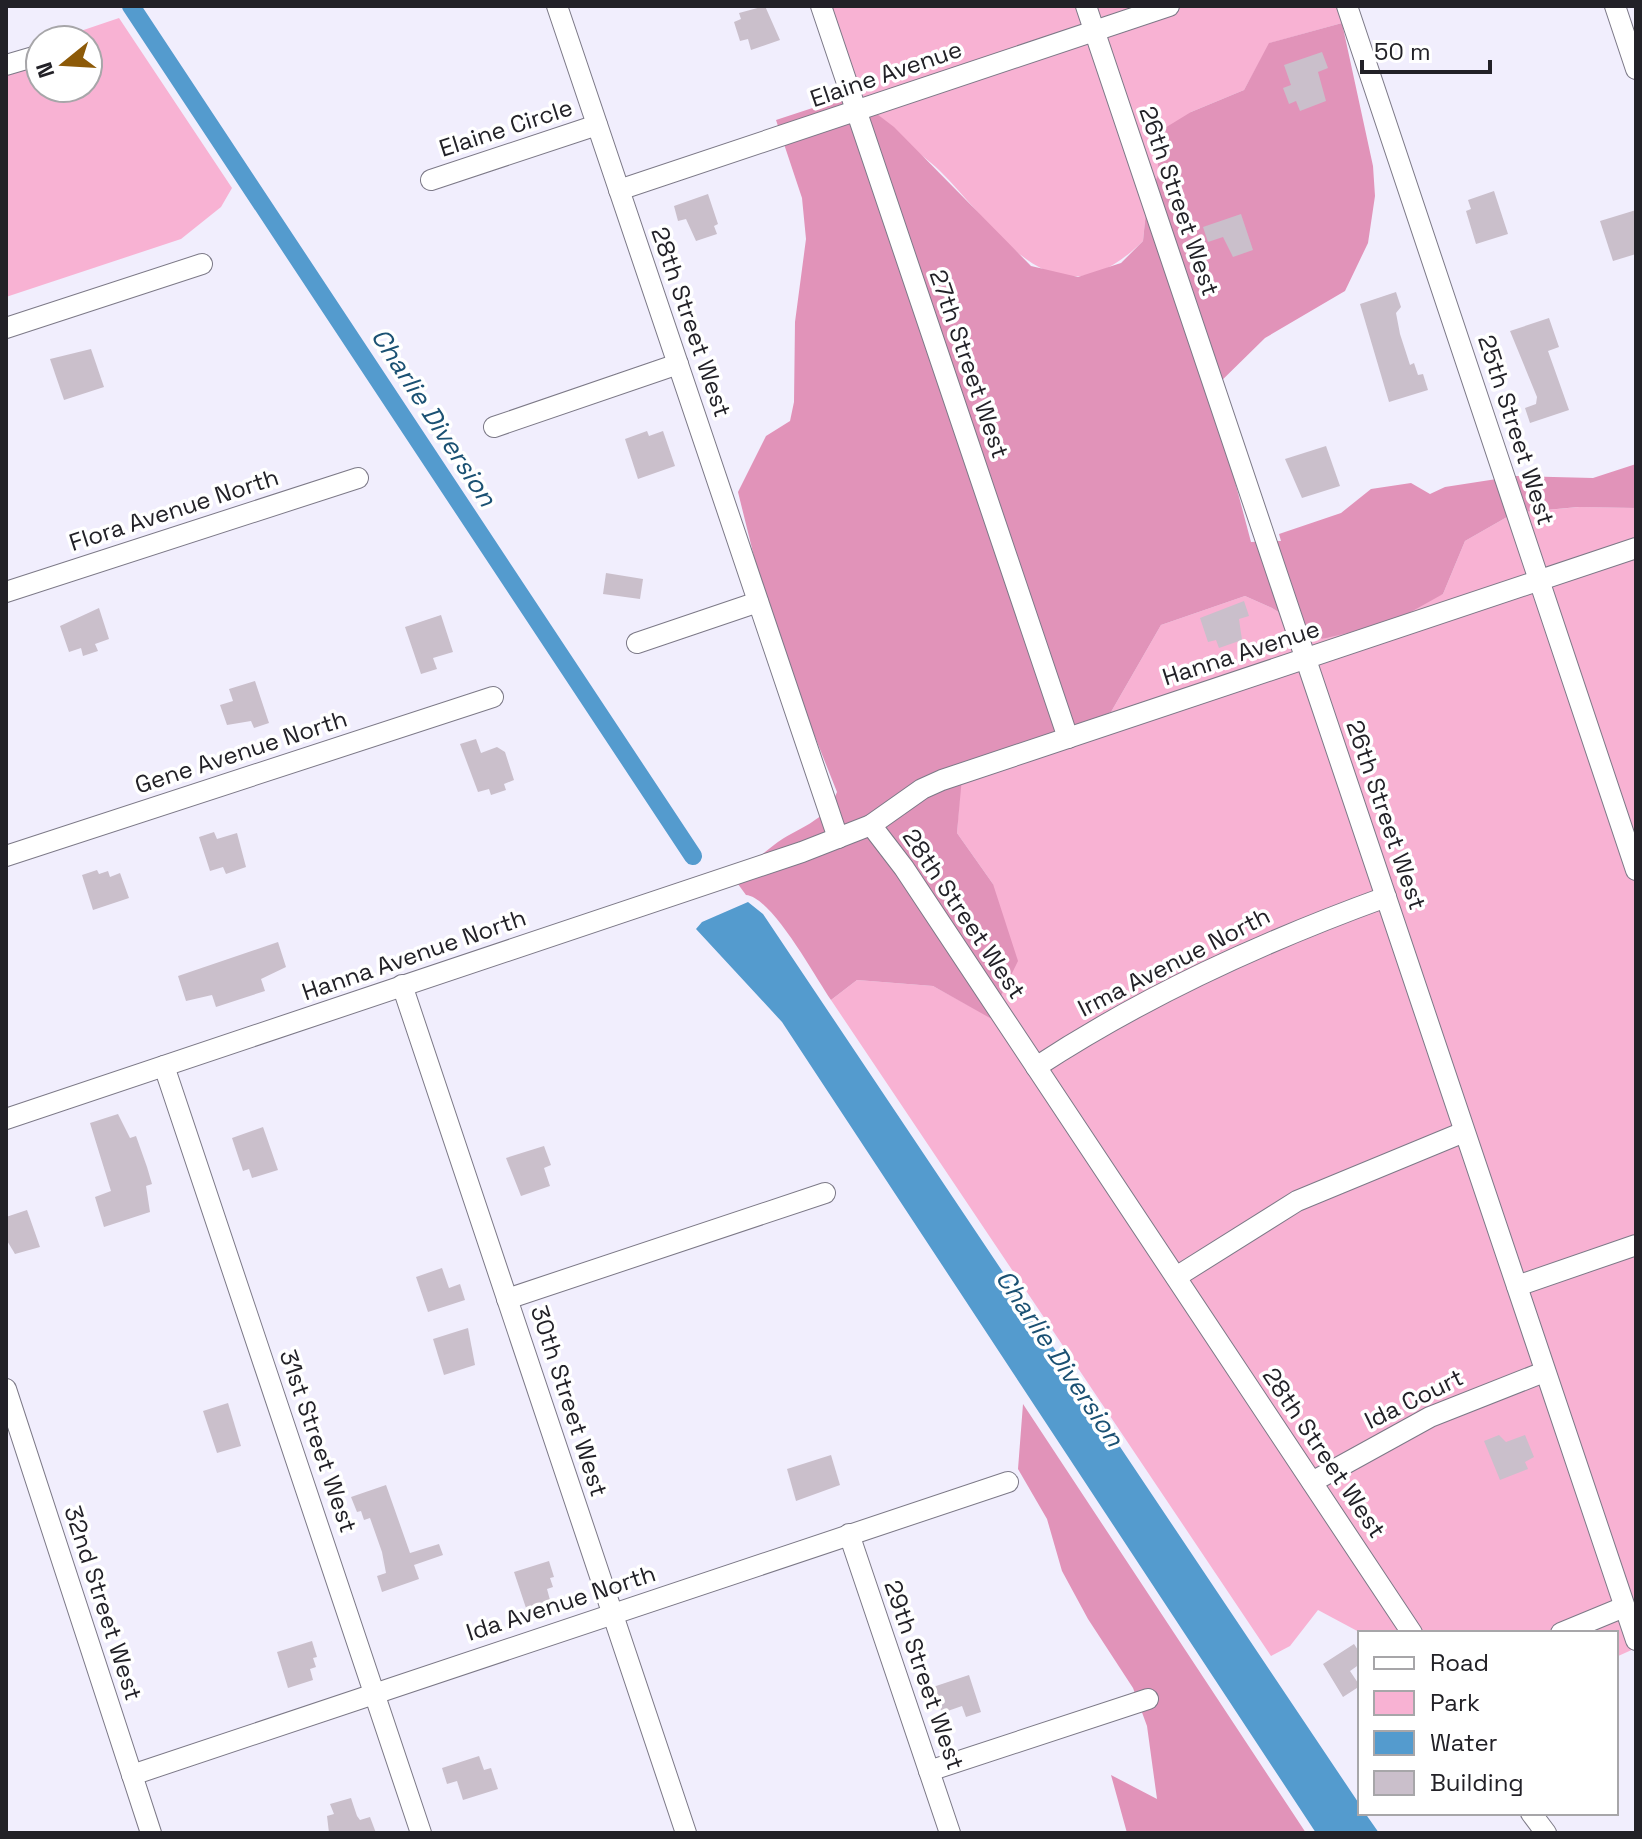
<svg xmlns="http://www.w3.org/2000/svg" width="1642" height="1839" font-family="'Space Grotesk',sans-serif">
  <rect width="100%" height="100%" fill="#f1eefd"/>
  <!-- green -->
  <g fill="#f8b2d3">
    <path d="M823,6H1336L1342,23L1270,43L1244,90L1191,112L1147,201L1143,241C1052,331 999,229 939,170C920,152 862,111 852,93C838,68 832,33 823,6Z"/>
    <polygon points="119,18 232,188 221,207 181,239 6,297 6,56 40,45 40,88 88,88 88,40 54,40"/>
    <polygon points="1579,507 1636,508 1636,1648 1616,1657 1616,1633 1361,1633 1318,1610 1290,1646 1271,1656 831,1000 857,980 933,986 990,1017 993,884 957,833 961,777 1111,712 1161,625 1245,596 1272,608 1322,639 1443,594 1465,541 1514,513"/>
  </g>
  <!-- forest -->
  <g fill="#e193b9">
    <path d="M1342,23L1373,166L1375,196L1368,243L1345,291L1265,338L1211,391L1251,542L1281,541L1279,534L1341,513L1371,489L1411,483L1430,494L1445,487L1516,476L1593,478L1636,464V508L1578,507L1514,513L1465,541L1443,594L1391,623L1322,639L1272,608L1245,596L1161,625L1111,712L962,777L957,833L993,884L1018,961L990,1018L933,986L857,980L831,1000C815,977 772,897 746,895L735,880C748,868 760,855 774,845C797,827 826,823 837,792L772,629L738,492L766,436L790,421L794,402L795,322L806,239L802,198L776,120L852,95L894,127L1031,266L1078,277L1121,263L1143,241L1147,201L1159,173L1155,134L1191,112L1244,90L1269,43Z"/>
    <polygon points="1023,1404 1306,1833 1127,1833 1111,1775 1157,1799 1147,1726 1133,1688 1088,1619 1062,1571 1047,1519 1018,1469"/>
  </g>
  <!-- water -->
  <polygon fill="#549bce" points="748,902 763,914 1360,1805 1360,1813 1365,1813 1379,1833 1316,1833 782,1022 696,929 702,922"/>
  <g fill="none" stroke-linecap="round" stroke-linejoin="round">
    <!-- canal -->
    <polyline stroke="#549bce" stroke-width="18" points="131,6 693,856"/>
  </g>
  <!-- building -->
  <g fill="#cabfcb">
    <polygon points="765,6 780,40 751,50 748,39 740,41 734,22 741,19 739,13"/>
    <polygon points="1322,52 1328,68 1318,72 1326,101 1300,111 1296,101 1289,104 1283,88 1291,85 1284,65"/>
    <polygon points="1494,191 1508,234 1476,244 1466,211 1471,209 1468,200"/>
    <polygon points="708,194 718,224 714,226 717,234 696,241 686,219 678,221 674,206"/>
    <polygon points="1636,210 1636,254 1613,261 1600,221"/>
    <polygon points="1241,214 1253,250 1233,257 1223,237 1208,242 1203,227"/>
    <polygon points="1396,292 1401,307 1396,313 1400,334 1410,365 1414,363 1418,375 1423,374 1428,390 1389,402 1360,304"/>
    <polygon points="1549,318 1559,347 1548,351 1569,410 1530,423 1525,408 1536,404 1537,397 1510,331"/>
    <polygon points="91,349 104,387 64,400 50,359"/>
    <polygon points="647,431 649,436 663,431 675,466 638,479 625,439"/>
    <polygon points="1326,446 1340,486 1302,498 1285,459"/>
    <polygon points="606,573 643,579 640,599 603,594"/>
    <polygon points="1244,601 1249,616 1239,619 1242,640 1219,648 1216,640 1208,642 1200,618"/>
    <polygon points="99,608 109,639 95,644 98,651 83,656 81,648 69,652 60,626"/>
    <polygon points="441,615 453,652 433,658 437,669 421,674 405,627"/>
    <polygon points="255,681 269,723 254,728 251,721 227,725 220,705 233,701 229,689"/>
    <polygon points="476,739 481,753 497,747 505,752 514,780 504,784 506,790 491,795 489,789 478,792 460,744"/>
    <polygon points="214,832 217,839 237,833 246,867 226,874 223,867 210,871 199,837"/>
    <polygon points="97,870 99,874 108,871 110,877 120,873 129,898 93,910 82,875"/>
    <polygon points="278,942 286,967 261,979 265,991 216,1007 212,995 186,1001 178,976"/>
    <polygon points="118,1114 130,1138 136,1136 147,1167 152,1184 146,1186 150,1212 104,1227 95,1197 111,1191 90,1123"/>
    <polygon points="263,1127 278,1170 252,1178 249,1169 243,1171 232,1138"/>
    <polygon points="544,1146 551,1165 544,1168 550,1186 521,1196 506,1158"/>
    <polygon points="27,1210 40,1247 15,1254 6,1239 6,1217"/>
    <polygon points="442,1268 449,1288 460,1284 465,1300 428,1312 416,1277"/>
    <polygon points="468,1328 475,1365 444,1375 433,1339"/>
    <polygon points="228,1403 241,1446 217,1453 203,1411"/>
    <polygon points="1499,1435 1506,1442 1525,1435 1534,1457 1525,1462 1528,1469 1500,1480 1484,1441"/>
    <polygon points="831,1455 840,1485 796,1501 787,1469"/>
    <polygon points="386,1485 410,1553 439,1544 443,1555 414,1565 419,1579 382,1592 377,1576 386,1573 382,1552 370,1518 364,1520 361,1511 357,1512 351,1497"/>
    <polygon points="549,1561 554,1577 550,1578 553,1587 547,1589 550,1600 526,1608 514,1572"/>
    <polygon points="312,1641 317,1657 313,1658 316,1667 310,1669 313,1680 288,1688 277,1652"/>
    <polygon points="1354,1644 1360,1653 1360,1664 1350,1671 1360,1686 1343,1697 1323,1664"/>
    <polygon points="969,1675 981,1712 966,1717 962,1706 942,1713 933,1687"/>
    <polygon points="479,1756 484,1770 491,1768 498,1789 463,1800 457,1781 447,1784 442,1768"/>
    <polygon points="351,1798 357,1816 360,1820 370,1817 376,1833 329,1833 327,1816 334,1814 330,1804"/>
  </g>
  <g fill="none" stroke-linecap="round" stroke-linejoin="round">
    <!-- minor casing -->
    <g stroke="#7c7987" stroke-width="22">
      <g id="minor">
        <polyline points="557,6 838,838"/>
        <polyline points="821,6 1068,738"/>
        <polyline points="1086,6 1636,1640"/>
        <polyline points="1347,6 1636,870"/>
        <polyline points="1615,6 1636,69"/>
        <polyline points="6,65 40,55"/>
        <polyline points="431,180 597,125"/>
        <polyline points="619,190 1169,6"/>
        <polyline points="6,328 202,264"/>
        <polyline points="494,427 678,364"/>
        <polyline points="6,592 358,478"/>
        <polyline points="637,643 758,602"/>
        <polyline points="871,825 904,868 1412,1633"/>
        <polyline points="6,856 493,697"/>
        <polyline points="402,985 686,1833"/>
        <polyline points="164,1066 421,1833"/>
        <path d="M1036,1067C1146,995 1262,942 1386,897"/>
        <polyline points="6,1119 802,852 871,825 922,789 942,780 1636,548"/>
        <polyline points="1176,1277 1297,1201 1464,1132"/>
        <polyline points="1517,1286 1636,1245"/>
        <polyline points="507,1299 825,1193"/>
        <polyline points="6,1389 151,1833"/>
        <polyline points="1312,1482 1430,1417 1544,1372"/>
        <polyline points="849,1534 950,1833"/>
        <polyline points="1561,1633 1624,1607"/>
        <polyline points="929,1771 1148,1699"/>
        <polyline points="132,1775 1008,1482"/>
        <polyline points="1531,1813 1546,1833"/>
      </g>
    </g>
    <!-- minor -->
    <use href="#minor" stroke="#fff" stroke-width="20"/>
  </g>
  <g text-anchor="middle" stroke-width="7" stroke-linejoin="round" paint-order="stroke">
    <!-- street labels -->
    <g font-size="24" fill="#222127" stroke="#fff">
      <text transform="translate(886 74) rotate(-19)" y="8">Elaine Avenue</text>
      <text transform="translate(506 128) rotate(-18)" y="8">Elaine Circle</text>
      <text transform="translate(1179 201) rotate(71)" y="8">26th Street West</text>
      <text transform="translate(691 322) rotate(71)" y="8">28th Street West</text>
      <text transform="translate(969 364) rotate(71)" y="8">27th Street West</text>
      <text transform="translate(1516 430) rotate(72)" y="8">25th Street West</text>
      <text transform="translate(174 510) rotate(-18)" y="8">Flora Avenue North</text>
      <text transform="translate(1241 653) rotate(-18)" y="8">Hanna Avenue</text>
      <text transform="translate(241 752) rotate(-18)" y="8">Gene Avenue North</text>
      <text transform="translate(1386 815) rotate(71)" y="8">26th Street West</text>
      <text transform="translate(964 914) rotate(56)" y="8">28th Street West</text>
      <text transform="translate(414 955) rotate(-19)" y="8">Hanna Avenue North</text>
      <text transform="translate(1174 962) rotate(-27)" y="8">Irma Avenue North</text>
      <text transform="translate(1414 1399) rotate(-26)" y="8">Ida Court</text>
      <text transform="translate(569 1401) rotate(72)" y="8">30th Street West</text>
      <text transform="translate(318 1441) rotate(71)" y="8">31st Street West</text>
      <text transform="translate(1324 1453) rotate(56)" y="8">28th Street West</text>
      <text transform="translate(103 1603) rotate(72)" y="8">32nd Street West</text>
      <text transform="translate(561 1603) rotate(-18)" y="8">Ida Avenue North</text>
      <text transform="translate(924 1675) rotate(71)" y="8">29th Street West</text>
    </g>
    <!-- water labels -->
    <g font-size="26" font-style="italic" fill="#1b5173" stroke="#fff">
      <text transform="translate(434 417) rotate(57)" y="9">Charlie Diversion</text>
      <text transform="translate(1060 1358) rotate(56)" y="9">Charlie Diversion</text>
    </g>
  </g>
  <!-- border -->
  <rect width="1642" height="1839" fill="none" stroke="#222127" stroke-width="16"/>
  <!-- legend -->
  <rect x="1358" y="1631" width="260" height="184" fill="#ffffff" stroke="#a7a6a9" stroke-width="2"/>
  <rect x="1374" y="1657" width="40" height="12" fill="#ffffff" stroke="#a7a6a9" stroke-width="2"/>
  <text x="1430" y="1671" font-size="24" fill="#222127">Road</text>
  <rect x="1374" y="1691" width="40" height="24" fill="#f8b2d3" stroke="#a7a6a9" stroke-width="2"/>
  <text x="1430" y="1711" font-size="24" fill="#222127">Park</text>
  <rect x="1374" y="1731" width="40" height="24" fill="#549bce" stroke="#a7a6a9" stroke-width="2"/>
  <text x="1430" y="1751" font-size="24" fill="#222127">Water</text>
  <rect x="1374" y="1771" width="40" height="24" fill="#cabfcb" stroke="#a7a6a9" stroke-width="2"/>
  <text x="1430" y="1791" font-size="24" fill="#222127">Building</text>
  <!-- north arrow -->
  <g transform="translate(64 64) rotate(252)"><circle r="38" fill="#ffffff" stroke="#a7a6a9" stroke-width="2"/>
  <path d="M0-6L14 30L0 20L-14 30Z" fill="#8d5a08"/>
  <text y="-12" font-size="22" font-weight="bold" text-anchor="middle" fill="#222127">N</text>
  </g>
  <!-- scale -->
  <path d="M1362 60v12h128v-12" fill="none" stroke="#222127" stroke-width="4"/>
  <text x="1374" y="60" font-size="24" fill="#222127" stroke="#ffffff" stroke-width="6" paint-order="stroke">50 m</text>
</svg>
